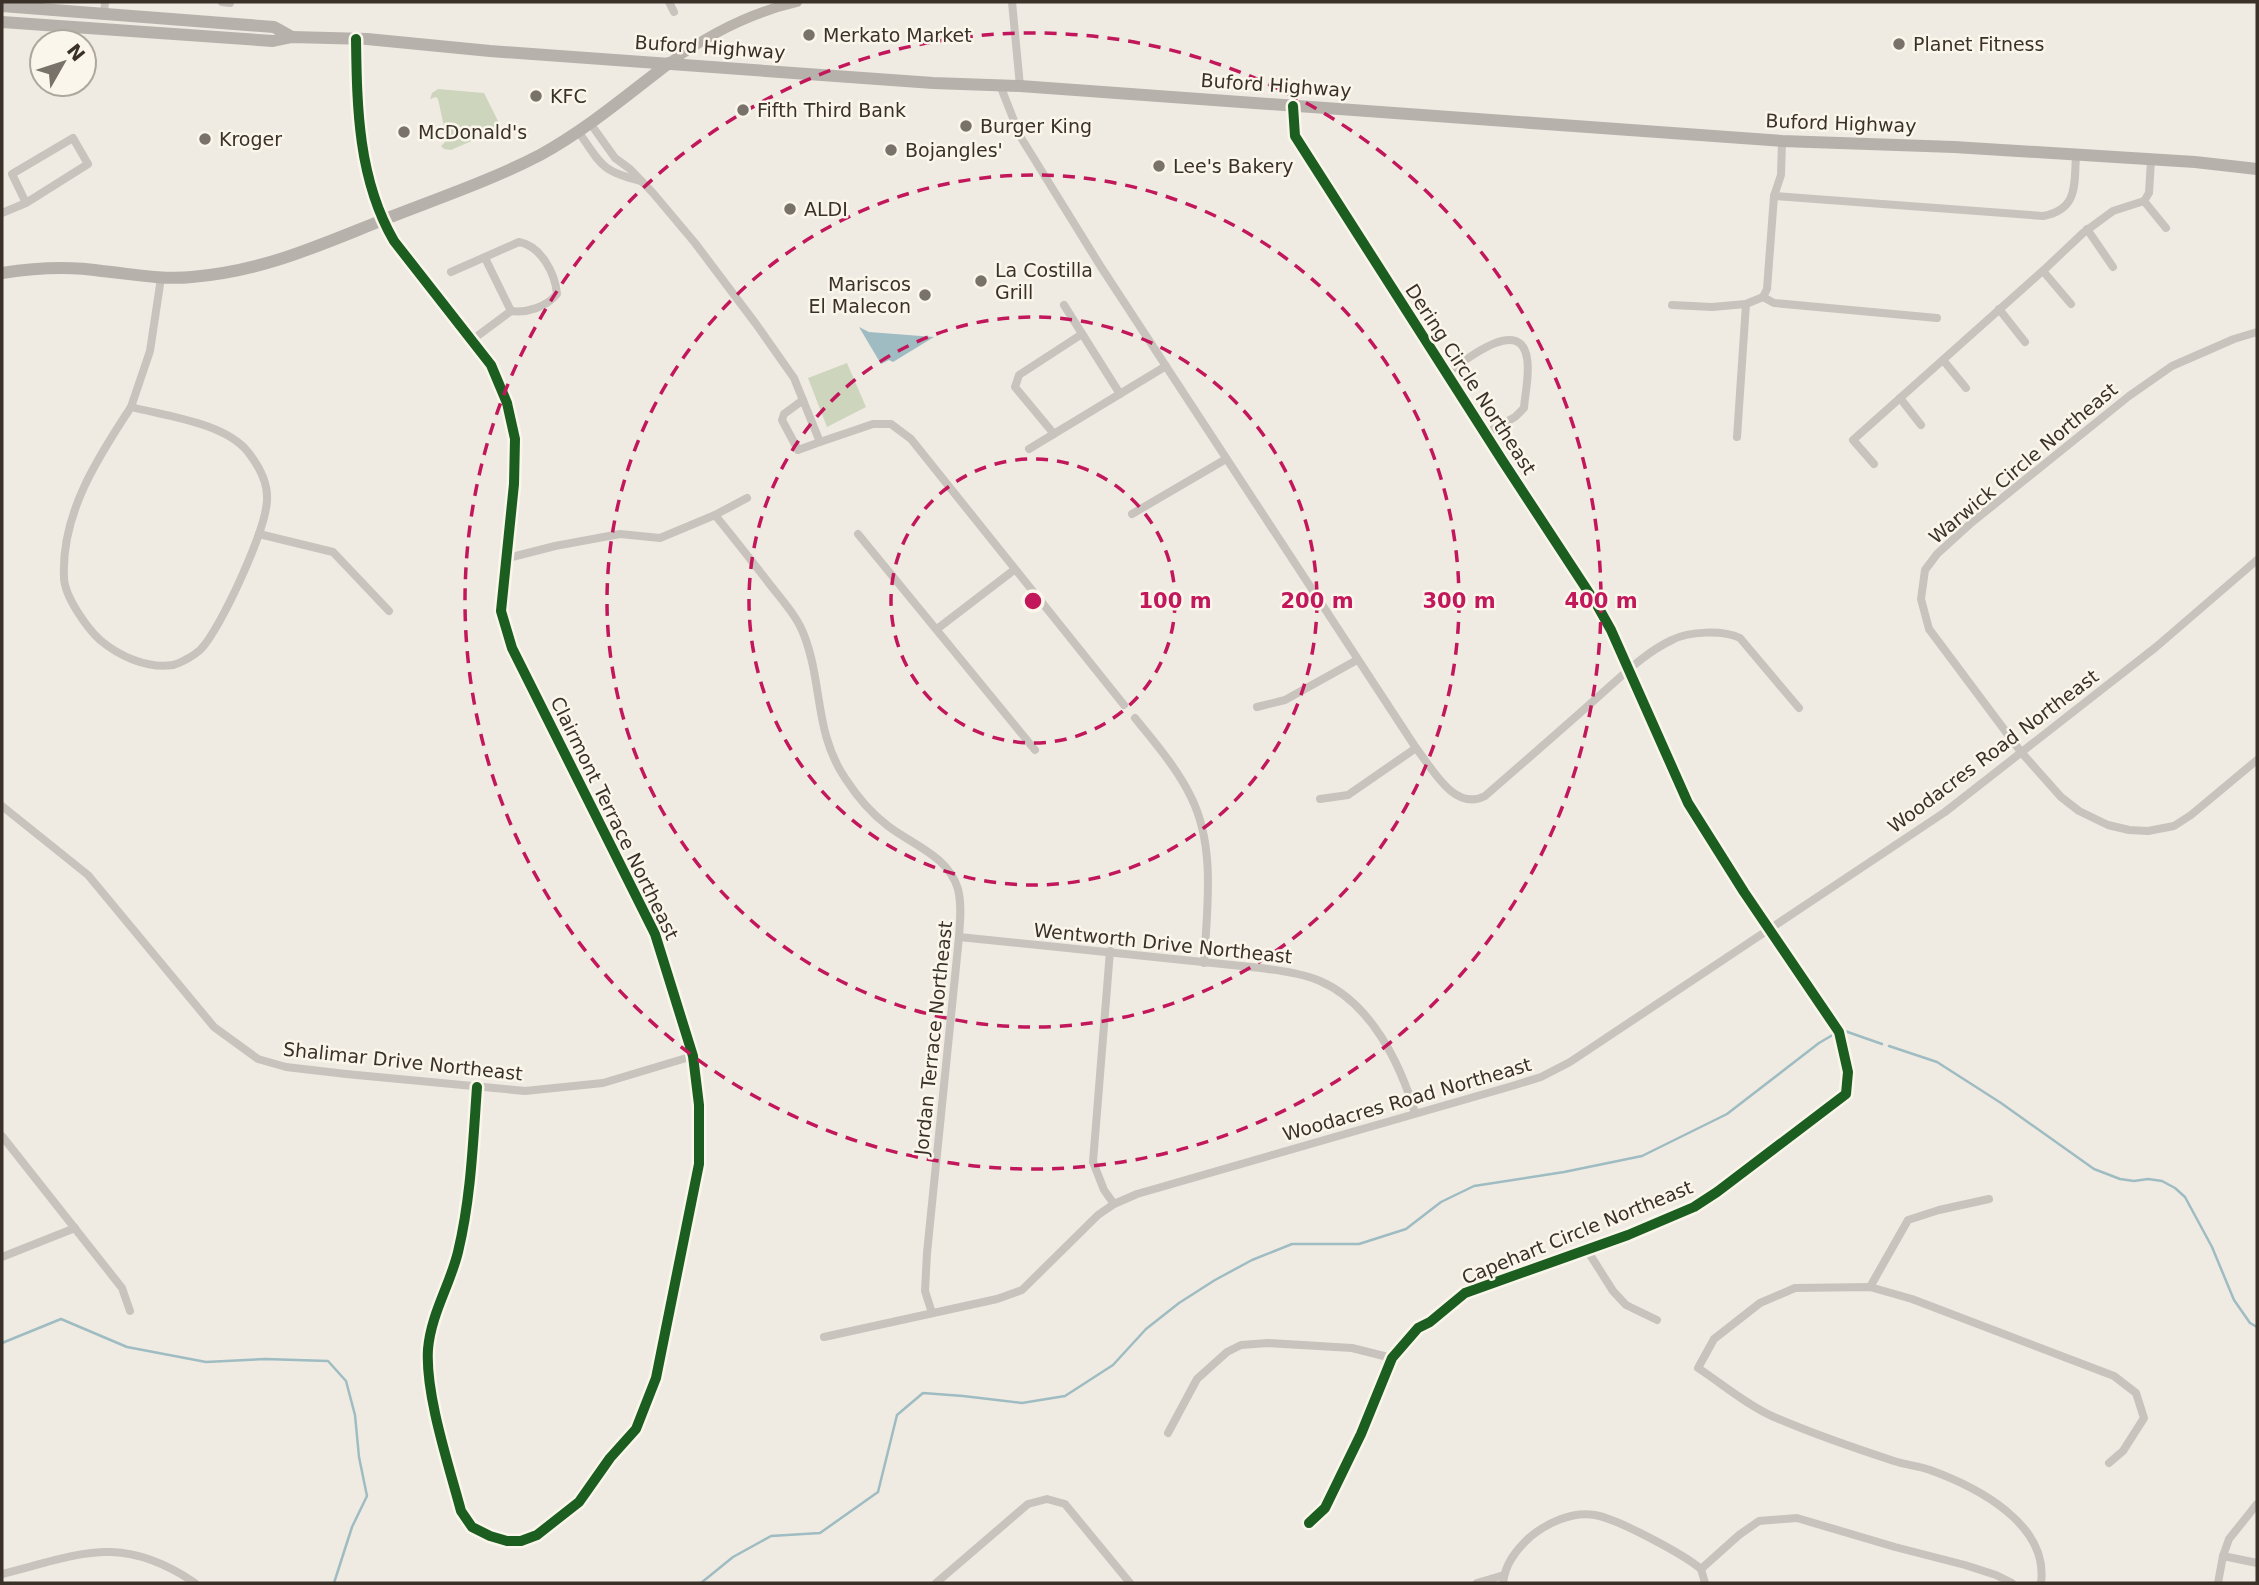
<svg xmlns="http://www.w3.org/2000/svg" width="2259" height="1585" font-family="'DejaVu Sans',sans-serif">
  <rect width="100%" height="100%" fill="#efebe3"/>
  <!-- green -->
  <g fill="#cdd6bc">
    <polygon points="438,89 484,93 500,125 499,129 451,150 444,149 441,146 447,140 438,99 436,97 430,99 432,93"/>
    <polygon points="847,363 866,407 827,427 808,378"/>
  </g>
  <!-- water -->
  <polygon fill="#9ebcc1" points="859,327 869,332 934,337 893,362 889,360 881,364"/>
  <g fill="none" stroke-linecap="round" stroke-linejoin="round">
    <!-- stream -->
    <g stroke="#9ebcc1" stroke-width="2.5">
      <polyline points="1842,1030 1882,1044"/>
      <polyline points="1889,1046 1937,1062 2001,1103 2094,1169 2120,1179 2134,1181 2148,1179 2162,1181 2175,1188 2185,1197 2212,1247 2234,1300 2250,1323 2257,1327"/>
      <polyline points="2,1343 61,1319 127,1347 206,1362 265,1359 328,1361 346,1381 355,1415 359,1457 367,1496 352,1527 334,1583"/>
      <polyline points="701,1583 733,1557 771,1536 820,1533 878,1492 897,1415 923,1393 963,1396 1022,1403 1065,1396 1113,1365 1146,1329 1179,1303 1215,1280 1252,1260 1292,1244 1359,1244 1406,1229 1441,1202 1474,1186 1564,1172 1642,1156 1727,1114 1819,1043 1836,1033"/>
    </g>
    <!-- minor -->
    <g stroke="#c8c3bc" stroke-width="8">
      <polyline points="222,2 230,3"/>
      <polyline points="669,2 674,12"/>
      <polyline points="1012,2 1020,86"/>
      <polyline points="104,14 105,2"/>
      <path d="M356,39C357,108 358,179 394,241L491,365L507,403L515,439L514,484L501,611L512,648L655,934L693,1056L699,1105V1164L656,1378L636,1429L610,1458L579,1502L537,1535L521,1541H507L490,1536L472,1527L461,1511C449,1466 425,1394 428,1349C431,1314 450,1285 458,1252C471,1198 473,1142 477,1087"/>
      <path d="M1000,85L1020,136L1101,267L1416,748C1432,768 1454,812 1485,796C1523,763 1561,730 1599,696C1621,677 1644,653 1672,640C1689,631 1723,630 1740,638L1799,708"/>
      <polyline points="1293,106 1295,136 1502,460 1597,605 1611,630 1688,803 1744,892 1839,1032 1848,1072 1846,1094 1717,1192 1694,1207 1628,1235 1465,1293 1430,1322 1418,1328 1392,1358 1361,1434 1325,1508 1309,1523"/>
      <polyline points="590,123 615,158 630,169 653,193 695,243 756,324 794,378 820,442 873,424 891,424 911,439 1124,705"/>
      <path d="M578,131C601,164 600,171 641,181"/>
      <path d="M1774,196L2043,216C2079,209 2074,184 2076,155"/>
      <polyline points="2144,201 2166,228"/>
      <polyline points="2,213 26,203 88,164 73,138 12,174 26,203"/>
      <polyline points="2087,229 2113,267"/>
      <polyline points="485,258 511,311"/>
      <polyline points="2043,271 2071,304"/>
      <path d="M451,272L519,242C541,246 555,273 557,294C546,307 528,313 511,311L472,340"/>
      <polyline points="1763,297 1774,303 1937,318"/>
      <polyline points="1064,305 1120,394"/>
      <polyline points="1672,305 1712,307 1746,304"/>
      <polyline points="1999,309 2025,342"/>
      <polyline points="2257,332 2234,339 2172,366 2129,396 1970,524 1937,554 1925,570 1921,599 1929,629 2021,752 2061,797 2079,811 2108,825 2129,830 2148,831 2174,826 2191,815 2257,760"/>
      <polyline points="1943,360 1966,388"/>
      <path d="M1447,373C1464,361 1520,315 1527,358C1530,374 1525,393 1524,408L1515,417L1485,434"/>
      <polyline points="1900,398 1921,425"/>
      <polyline points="803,400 784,414 782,420 798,450 820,442"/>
      <path d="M131,407C166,416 225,423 248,452C259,466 268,483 267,500C266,530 221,628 201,649C195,655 181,663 173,665C147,669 119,656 100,640C87,628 64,596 64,577C61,514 98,457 131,407Z"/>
      <polyline points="131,407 150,351 161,278"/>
      <polyline points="1054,434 1015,387 1019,375 1082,334"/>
      <polyline points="1737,437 1746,304 1763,297 1767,289 1774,196 1781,175 1782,141"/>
      <polyline points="1029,449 1166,366"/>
      <polyline points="1874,464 1853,440 2046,268 2083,233 2113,211 2144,201 2149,193 2151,160"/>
      <polyline points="1132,514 1226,459"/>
      <path d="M715,515C733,537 751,560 768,582C781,599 797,616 804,635C823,684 814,732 845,778C856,795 872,814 888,826C913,845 948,856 958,889C962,905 960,922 959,937L927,1253L925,1291L932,1313"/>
      <polyline points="259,534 333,552 389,611"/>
      <polyline points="858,534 1035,750"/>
      <polyline points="508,558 555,546 620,534 660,538 715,515 747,498"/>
      <polyline points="937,629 1014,570"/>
      <polyline points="1257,707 1285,700 1357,660"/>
      <path d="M1135,718C1155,743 1177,768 1191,797C1216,847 1207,909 1204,963"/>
      <polyline points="1320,799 1348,795 1416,748"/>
      <polyline points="2,806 88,875 214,1027 258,1059 286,1067 346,1074 525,1091 603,1083 693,1056"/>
      <path d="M959,937L1261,968C1281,971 1301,973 1320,981C1371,1003 1400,1063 1415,1113"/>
      <polyline points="1110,951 1093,1162 1104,1190 1114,1204"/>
      <polyline points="2,1136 122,1288 130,1311"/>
      <polyline points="1587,1250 1613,1291 1626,1305 1657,1320"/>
      <polyline points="2,1257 75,1228"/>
      <polyline points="1870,1287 1908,1220 1939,1210 1989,1199"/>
      <polyline points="824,1337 997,1299 1022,1290 1098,1215 1114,1204 1137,1194 1512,1086 1541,1077 1570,1062 1945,812 2156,647 2257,560"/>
      <polyline points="1168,1433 1197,1379 1227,1352 1241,1345 1268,1343 1352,1348 1392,1358"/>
      <polyline points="2223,1556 2257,1563"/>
      <polyline points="1701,1569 1739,1535 1759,1521 1797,1518 1895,1547 1965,1565 1996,1575 2012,1583"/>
      <polyline points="1701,1569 1705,1583"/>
      <path d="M2,1574C81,1554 121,1533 195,1583"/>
      <polyline points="936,1583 1028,1504 1047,1499 1065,1504 1130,1583"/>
      <polyline points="1477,1583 1504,1575"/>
      <path d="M1503,1583C1505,1564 1516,1550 1530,1537C1547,1523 1572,1511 1595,1515C1618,1519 1683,1554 1701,1569"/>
      <path d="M2041,1583C2049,1524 1977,1487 1930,1470C1919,1466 1906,1465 1894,1461C1854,1448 1813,1434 1774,1417C1748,1406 1721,1383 1698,1368L1714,1339L1760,1303L1795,1288L1870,1287L1912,1299L2114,1376L2136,1393L2144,1418L2123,1451L2109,1463"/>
      <polyline points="2218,1583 2223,1556 2229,1539 2257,1504"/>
    </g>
    <!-- secondary -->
    <path stroke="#b9b3ac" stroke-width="10" d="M669,63C709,34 749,13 797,2"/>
    <!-- primary -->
    <g stroke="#b7b1ab" stroke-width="12">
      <polyline points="2,6 274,27 292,37"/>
      <polyline points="2,22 273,41 292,37 367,39 490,51 933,83 1020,86 1782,141 1954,147 2195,162 2257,169"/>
      <path d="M2,273C34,268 70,266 102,271C132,274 161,280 192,277C264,271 317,246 383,220C436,199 490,181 540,155C586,130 627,95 669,63"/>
    </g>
    <!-- cycleway casing -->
    <g stroke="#fbf6eb" stroke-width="15">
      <g id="cycleway">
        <path d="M356,39C357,108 358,179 394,241L491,365L507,403L515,439L514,484L501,611L512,648L655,934L693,1056L699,1105V1164L656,1378L636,1429L610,1458L579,1502L537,1535L521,1541H507L490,1536L472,1527L461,1511C449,1466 425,1394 428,1349C431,1314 450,1285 458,1252C471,1198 473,1142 477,1087"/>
        <polyline points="1293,106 1295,136 1502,460 1597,605 1611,630 1688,803 1744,892 1839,1032 1848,1072 1846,1094 1717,1192 1694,1207 1628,1235 1465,1293 1430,1322 1418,1328 1392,1358 1361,1434 1325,1508 1309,1523"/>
      </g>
    </g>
    <!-- cycleway -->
    <use href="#cycleway" stroke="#1b5e20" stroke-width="10"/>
  </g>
  <!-- distance rings -->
  <g fill="none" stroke="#c2185b" stroke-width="3.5" stroke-dasharray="12 9">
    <circle cx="1033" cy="601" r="142"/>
    <circle cx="1033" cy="601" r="284"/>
    <circle cx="1033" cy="601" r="426"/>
    <circle cx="1033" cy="601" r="568"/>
  </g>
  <!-- markers -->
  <g fill="#79726a" stroke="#fbf6eb" stroke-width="2.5">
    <circle cx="809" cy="35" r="7"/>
    <circle cx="1899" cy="44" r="7"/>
    <circle cx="536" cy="96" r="7"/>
    <circle cx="743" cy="110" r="7"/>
    <circle cx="966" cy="126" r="7"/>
    <circle cx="404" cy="132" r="7"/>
    <circle cx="205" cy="139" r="7"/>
    <circle cx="891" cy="150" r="7"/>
    <circle cx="1159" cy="166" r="7"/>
    <circle cx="790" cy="209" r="7"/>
    <circle cx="981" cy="281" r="7"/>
    <circle cx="925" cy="295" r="7"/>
  </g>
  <g text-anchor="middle" stroke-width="5" stroke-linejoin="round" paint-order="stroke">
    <!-- poi labels -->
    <g font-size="19" fill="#3a3129" stroke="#fbf6eb" text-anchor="start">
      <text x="823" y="42">Merkato Market</text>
      <text x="1913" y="51">Planet Fitness</text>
      <text x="550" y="103">KFC</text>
      <text x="757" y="117">Fifth Third Bank</text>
      <text x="980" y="133">Burger King</text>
      <text x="418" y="139">McDonald's</text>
      <text x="219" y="146">Kroger</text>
      <text x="905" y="157">Bojangles'</text>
      <text x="1173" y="173">Lee's Bakery</text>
      <text x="804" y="216">ALDI</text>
      <text x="995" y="277">La Costilla<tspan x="995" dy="22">Grill</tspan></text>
      <text x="911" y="291" text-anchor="end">Mariscos<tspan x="911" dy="22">El Malecon</tspan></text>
    </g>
    <!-- street labels -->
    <g font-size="19" fill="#3a3129" stroke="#fbf6eb">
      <text transform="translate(710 47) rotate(4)" y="7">Buford Highway</text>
      <text transform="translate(1276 85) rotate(4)" y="7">Buford Highway</text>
      <text transform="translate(1841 123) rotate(2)" y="7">Buford Highway</text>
      <text transform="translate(1471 379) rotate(57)" y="7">Dering Circle Northeast</text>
      <text transform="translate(2023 463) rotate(-40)" y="7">Warwick Circle Northeast</text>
      <text transform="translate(1993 751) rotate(-37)" y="7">Woodacres Road Northeast</text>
      <text transform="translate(615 818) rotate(64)" y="7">Clairmont Terrace Northeast</text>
      <text transform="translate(1163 943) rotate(6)" y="7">Wentworth Drive Northeast</text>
      <text transform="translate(933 1038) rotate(-84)" y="7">Jordan Terrace Northeast</text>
      <text transform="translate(403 1061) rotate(6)" y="7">Shalimar Drive Northeast</text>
      <text transform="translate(1407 1099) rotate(-16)" y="7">Woodacres Road Northeast</text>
      <text transform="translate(1577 1232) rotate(-22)" y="7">Capehart Circle Northeast</text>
    </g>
  </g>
  <circle cx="1033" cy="601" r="10" fill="#c2185b" stroke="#fbf6eb" stroke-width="3.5"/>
  <g font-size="21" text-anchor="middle" font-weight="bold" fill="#c2185b" stroke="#fbf6eb" stroke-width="5" stroke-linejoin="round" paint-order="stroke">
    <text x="1175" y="608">100 m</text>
    <text x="1317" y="608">200 m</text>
    <text x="1459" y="608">300 m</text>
    <text x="1601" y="608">400 m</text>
  </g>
  <!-- border -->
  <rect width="2259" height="1585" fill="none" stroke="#3a3129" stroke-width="7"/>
  <!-- north arrow -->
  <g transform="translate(63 63) rotate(51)"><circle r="33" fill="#fbf6eb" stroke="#aea79d" stroke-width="2"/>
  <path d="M0-5L12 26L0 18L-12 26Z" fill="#79726a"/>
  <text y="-10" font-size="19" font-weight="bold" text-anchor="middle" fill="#3a3129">N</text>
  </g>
</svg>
